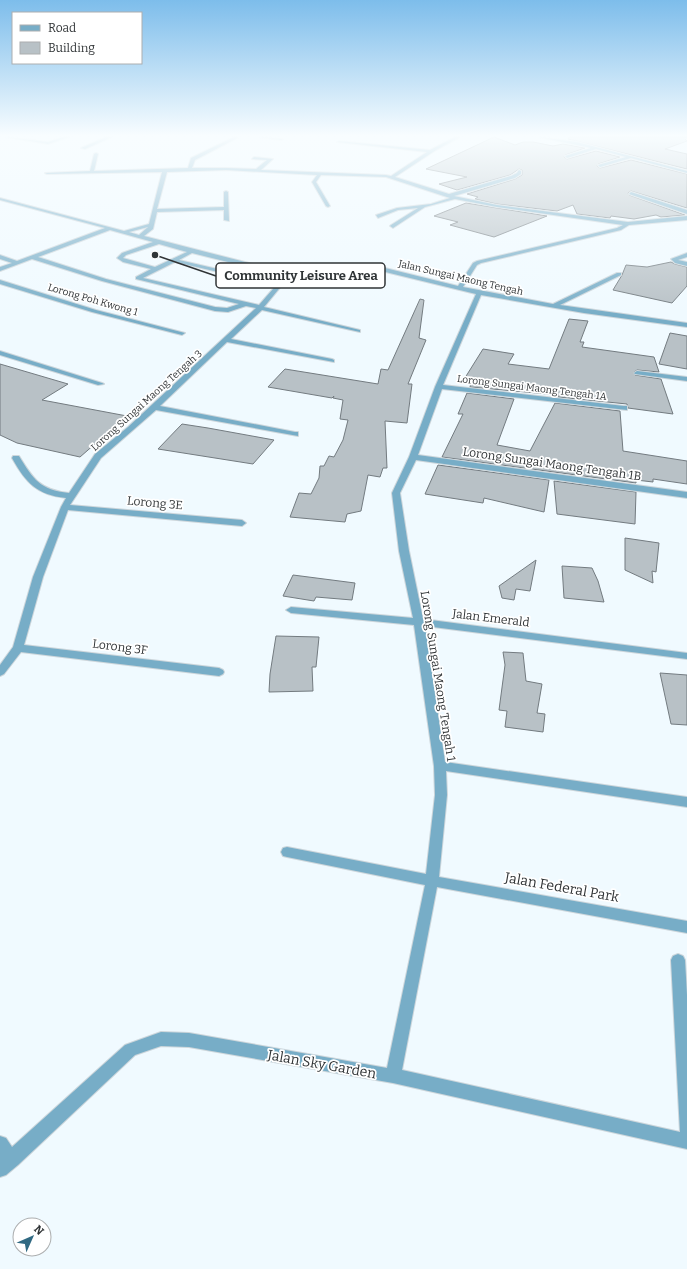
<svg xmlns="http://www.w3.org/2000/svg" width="687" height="1269" font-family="Bitter,serif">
  <rect width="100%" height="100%" fill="#f0faff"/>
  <!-- building -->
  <g fill="#b8c1c6" stroke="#737b80">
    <polygon points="494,137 515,145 523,142 533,142 553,146 563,144 585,148 565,155 564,157 567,159 596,151 620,157 598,164 597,166 600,168 631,160 687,174 687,208 631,191 628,193 629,195 685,215 661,217 656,215 634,219 611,216 610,218 577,214 573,205 557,211 497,204 475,199 478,197 467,194 515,179 522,175 522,170 519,169 510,175 457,190 439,184 467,177 426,169"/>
    <polygon points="569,137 683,137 687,141 665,149 687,154 687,169 568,139"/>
    <polygon points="466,203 497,208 547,216 494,237 450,225 458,222 434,216"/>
    <polygon points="671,262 675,264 687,267 687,286 672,303 613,290 622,275 626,265 647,267"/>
    <polygon points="420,299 424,300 419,338 426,340 408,384 412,384 407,423 385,421 387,468 383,468 380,477 368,475 361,511 347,514 345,522 290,517 299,493 311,494 319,478 320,466 324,466 329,456 334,457 343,440 348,420 340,419 343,400 333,398 334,396 332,398 268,387 285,369 378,384 381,369 388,370"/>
    <polygon points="569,319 588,321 580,342 584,342 582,347 654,357 659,372 637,370 633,373 635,375 661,379 673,414 628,408 627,404 558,397 559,395 470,387 471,383 463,381 483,349 514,354 508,364 549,369"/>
    <polygon points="670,333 687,336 687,369 659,364"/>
    <polygon points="0,364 68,384 42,400 127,416 80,457 17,443 0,435"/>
    <polygon points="467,393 514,399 497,445 530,451 555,403 620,411 623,451 687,461 687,484 653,479 653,482 636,480 636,483 442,457 463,414 458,414"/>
    <polygon points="182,424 208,428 274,440 253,464 158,449"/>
    <polygon points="438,465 549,480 544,512 484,498 483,503 425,494"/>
    <polygon points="554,481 636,492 635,524 557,514"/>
    <polygon points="625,538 659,543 656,572 652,571 653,583 625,570"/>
    <polygon points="536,560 530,591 516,589 514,600 502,598 499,586"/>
    <polygon points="562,566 592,568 598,581 604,602 564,598"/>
    <polygon points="293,575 355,583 352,600 316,597 314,601 283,596"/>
    <polygon points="276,636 319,637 316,667 312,667 313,691 269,692 270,674"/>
    <polygon points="503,652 523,653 526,681 542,684 537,713 545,714 543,732 505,727 507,711 499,710 505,665"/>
    <polygon points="660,673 687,675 687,725 671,724"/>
  </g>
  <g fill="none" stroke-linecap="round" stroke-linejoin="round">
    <!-- minor casing -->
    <g stroke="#cdd6db" stroke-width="2">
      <g id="minor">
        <polygon points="6,137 48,142 63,137 69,137 48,144"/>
        <polygon points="106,137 112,137 85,149 81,148"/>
        <path d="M234,137H239L195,160L192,168H226L256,169L267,160L252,159L254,157L273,159L261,170L386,175L391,176L427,152L337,142L339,141L430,150L455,137H460L436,150L395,177L449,194L511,176L517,173L519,170L521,171V174L515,178L454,196L497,205L628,222L687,216V220L629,225L621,230L481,263L477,265L463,287L553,304L617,273H621V275L560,305L687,323V327L584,313L481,295L443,385L624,406H627V410L442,389L418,455L687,492V498L416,460L400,493L409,551L423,619L687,653V659L425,626L445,762L687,797V807L446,771L447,795L439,877L687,921V933L437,887L402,1070L680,1132L671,960L673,956L678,954L683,956L685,960L687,995V1149L393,1083L189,1047L161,1046L135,1055L18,1165L6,1175L0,1177V1136L6,1138L12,1147L125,1045L161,1032L189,1033L387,1068L425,885L287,857L283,856L281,852L283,848L287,847L426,874L435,795L434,766L414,625L291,613L286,610L291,607L413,618L399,551L392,493L409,457L435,387L476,294L369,268H346L292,273L264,307L360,330V332L262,310L231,339L332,359L334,360V362L227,342L160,406L295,432H298V436L156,410L101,458L70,505L242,520L246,523L242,526L68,510L43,577L24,645L219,668L223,670L224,672L223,674L219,676L21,652L4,674L0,676V665L13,647L33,577L61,507L66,498C37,495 26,483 12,458L13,456H19C33,479 40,490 69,493L95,454L128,427L256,308L246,306L228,312L215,311L102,281L32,259L0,271V267L12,263L0,259V255L17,261L105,228L0,200V198L124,231L149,224L162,172L47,174L45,173L90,171L94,154L96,153L98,154L94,171L188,168L191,158ZM226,170L317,175L312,182L326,206L328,207L330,206L316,182L321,175L386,177L450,198L431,204L397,208L376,215L378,218L398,210L418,208L391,225L390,226L393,228L425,207L455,199L497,207L623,225L617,228L477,261L473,263L458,286L369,264H346L276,270L144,236L153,229L157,212L224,210V220L229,221L228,192L226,191L224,192V207L157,209L167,172ZM148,227L139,235L129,232ZM110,230L153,242L122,253L117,258L123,262L151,269L136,277V279L239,304L227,308L215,307L106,279L38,257ZM159,244L187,252L155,267L123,258L126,255ZM192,253L276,274H286L259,305L143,278L175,262L261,282L264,280L179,260Z"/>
        <polygon points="260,137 283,139 281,140"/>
        <polygon points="539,137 577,142 687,171 687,173 631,158 600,167 598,165 626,157 596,149 567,158 565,156 591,148"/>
        <polygon points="684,137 687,137 687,138 685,138"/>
        <polygon points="631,192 687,210 687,214 629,194"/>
        <polygon points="687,253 687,257 678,260 687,262 687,266 675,263 671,259"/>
        <polygon points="0,280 96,310 185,333 182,335 92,312 0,284"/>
        <polygon points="0,351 102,383 104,384 98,385 0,355"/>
        <polygon points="637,371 687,377 687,381 635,374 634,373"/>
      </g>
    </g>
    <!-- minor -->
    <use href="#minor" fill="#77adc7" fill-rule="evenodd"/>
  </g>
  <!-- sky -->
  <linearGradient id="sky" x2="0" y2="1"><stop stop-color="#7dbdeb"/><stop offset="0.43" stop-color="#f8fdff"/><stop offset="1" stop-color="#f8fdff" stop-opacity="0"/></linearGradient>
  <rect width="687" height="315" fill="url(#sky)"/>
  <g text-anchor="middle" stroke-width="3.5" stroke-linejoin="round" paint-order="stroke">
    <!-- far-street labels -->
    <g font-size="10" fill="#303436" stroke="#fff">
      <text transform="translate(461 277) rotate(13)" y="4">Jalan Sungai Maong Tengah</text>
      <text transform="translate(93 299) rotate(16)" y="4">Lorong Poh Kwong 1</text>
      <text transform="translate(532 387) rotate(7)" y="4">Lorong Sungai Maong Tengah 1A</text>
      <text transform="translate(146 400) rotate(-42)" y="4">Lorong Sungai Maong Tengah 3</text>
    </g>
    <!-- street labels -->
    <g font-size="12" fill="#303436" stroke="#fff">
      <text transform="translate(552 464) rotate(8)" y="4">Lorong Sungai Maong Tengah 1B</text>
      <text transform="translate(155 503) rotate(5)" y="4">Lorong 3E</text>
      <text transform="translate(491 618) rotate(7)" y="4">Jalan Emerald</text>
      <text transform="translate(120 647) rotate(7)" y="4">Lorong 3F</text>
      <text transform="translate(438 676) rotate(81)" y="4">Lorong Sungai Maong Tengah 1</text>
    </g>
    <!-- near-street labels -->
    <g font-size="14" fill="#303436" stroke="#fff">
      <text transform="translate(562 887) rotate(10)" y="5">Jalan Federal Park</text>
      <text transform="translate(322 1064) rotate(10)" y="5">Jalan Sky Garden</text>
    </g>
  </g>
  <!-- callouts -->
  <path fill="none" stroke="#303436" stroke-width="1.5" d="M155 255L216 276"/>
  <circle fill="#303436" stroke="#fff" stroke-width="1.5" cx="155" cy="255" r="4"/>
  <rect fill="#fff" stroke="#303436" stroke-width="1.5" x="216" y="263" width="169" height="25" rx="4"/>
  <g font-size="13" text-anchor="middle" font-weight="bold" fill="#303436">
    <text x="301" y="280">Community Leisure Area</text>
  </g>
  <!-- legend -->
  <rect x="12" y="12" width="130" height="52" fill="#ffffff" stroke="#acaeaf"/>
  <rect x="20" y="25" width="20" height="6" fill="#77adc7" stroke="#acaeaf"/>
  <text x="48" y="32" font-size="12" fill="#303436">Road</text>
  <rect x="20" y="42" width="20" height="12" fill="#b8c1c6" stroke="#acaeaf"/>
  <text x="48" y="52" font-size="12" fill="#303436">Building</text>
  <!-- north arrow -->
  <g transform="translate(32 1237) rotate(45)"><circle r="19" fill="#ffffff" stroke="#acaeaf"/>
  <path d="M0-3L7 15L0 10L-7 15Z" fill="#306982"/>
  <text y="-6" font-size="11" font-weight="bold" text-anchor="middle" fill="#303436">N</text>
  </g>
</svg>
